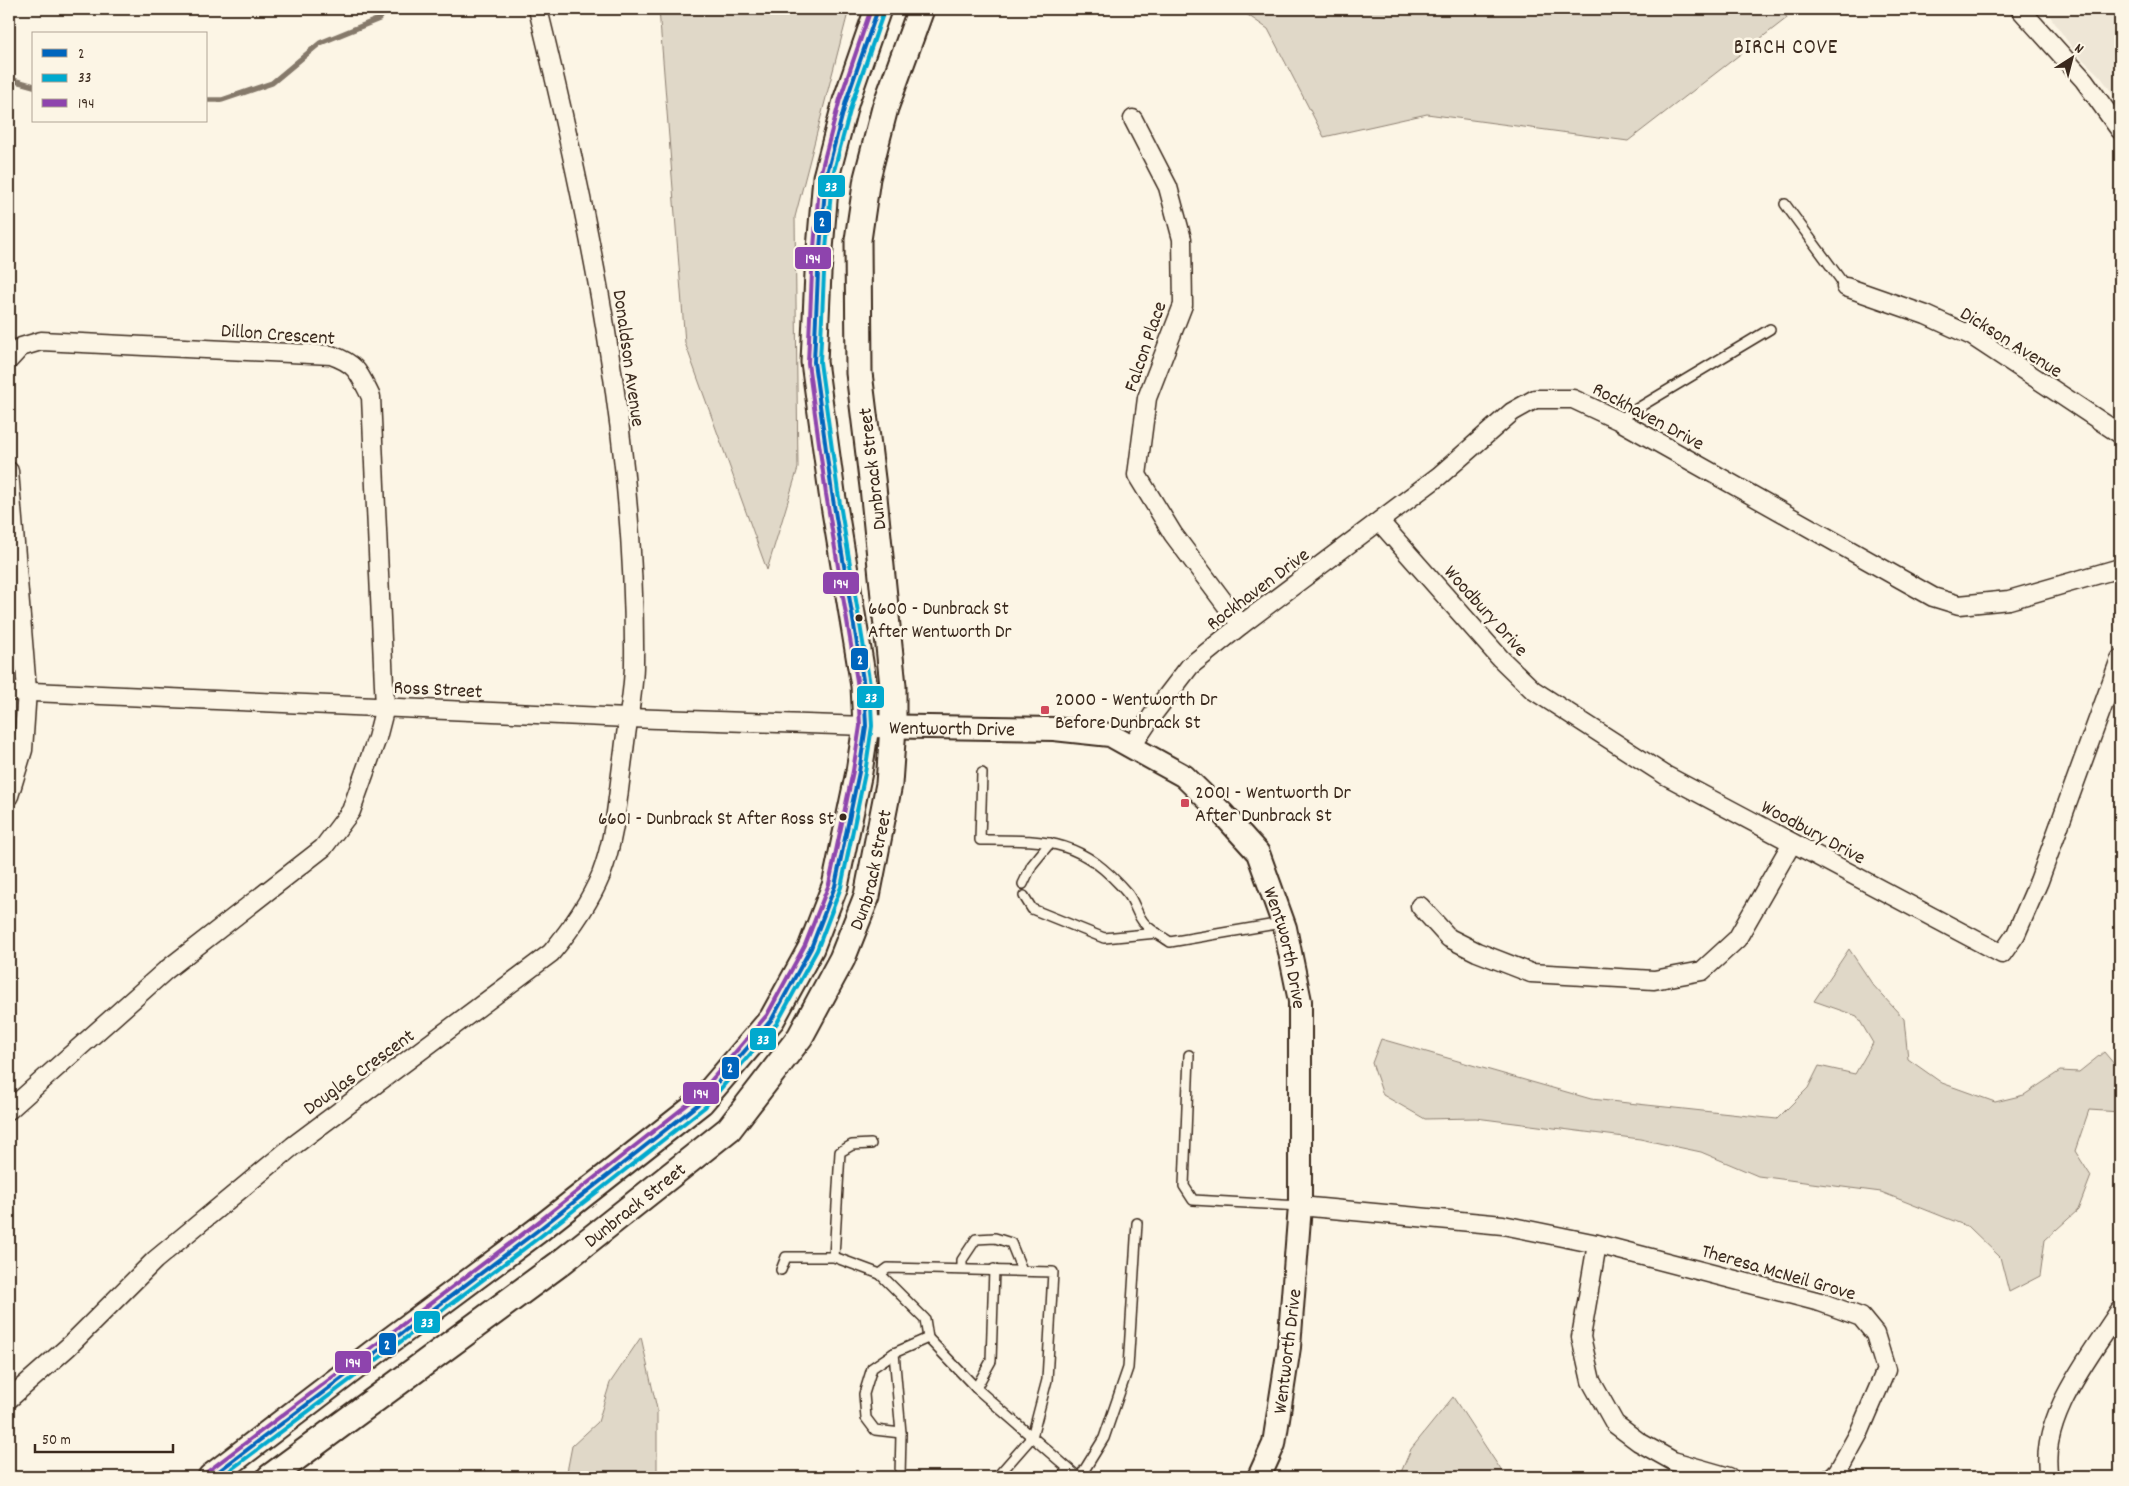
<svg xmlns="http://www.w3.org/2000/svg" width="2129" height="1486" font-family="Dekko,sans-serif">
  <rect width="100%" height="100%" fill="#fcf5e5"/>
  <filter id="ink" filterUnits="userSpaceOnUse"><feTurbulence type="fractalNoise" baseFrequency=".02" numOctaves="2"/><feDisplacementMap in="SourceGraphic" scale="10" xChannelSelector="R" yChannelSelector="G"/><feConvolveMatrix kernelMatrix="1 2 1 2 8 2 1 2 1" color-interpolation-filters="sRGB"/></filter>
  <g filter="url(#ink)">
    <!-- built -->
    <polygon fill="#eee6d6" points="2045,9 2120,9 2120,103 2100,76 2075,52"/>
    <!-- green -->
    <g fill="#e0d8c8" stroke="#8e8173">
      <polygon points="659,9 849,9 795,217 798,468 767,570 685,343"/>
      <polygon points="1239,9 1782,9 1787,18 1628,141 1427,114 1324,137 1268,29"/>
      <polygon points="1849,949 1873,985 1904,1019 1908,1059 1942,1083 1995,1102 2024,1095 2060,1071 2079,1072 2104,1052 2120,1071 2120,1112 2089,1110 2075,1151 2091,1176 2078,1210 2045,1240 2040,1276 2009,1292 2000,1257 1969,1227 1881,1192 1758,1176 1701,1152 1640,1139 1476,1118 1425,1119 1383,1095 1372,1063 1381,1039 1591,1099 1777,1119 1808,1088 1819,1066 1855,1074 1873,1043 1857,1016 1814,1001"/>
      <polygon points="641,1337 657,1409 657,1477 566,1477 572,1446 598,1422 610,1383"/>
      <polygon points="1453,1397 1501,1470 1509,1477 1399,1477 1411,1449"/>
    </g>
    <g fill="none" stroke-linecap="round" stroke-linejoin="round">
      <!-- stream -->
      <g stroke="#85796b" stroke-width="5.5">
        <polyline points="9,79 34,86"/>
        <polyline points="206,100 222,100 272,83 320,43 379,19 387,9"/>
      </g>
      <!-- service casing -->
      <g stroke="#3b2a1e" stroke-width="12">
        <g id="service">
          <polyline points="1785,204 1846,287"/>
          <polyline points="1618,420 1770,329"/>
          <path d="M982,773L980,840C1048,840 1080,838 1128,894C1135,903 1137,916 1145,924C1151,931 1162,936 1170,942L1282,923"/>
          <polyline points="1023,884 1032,865 1050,843"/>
          <polyline points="1024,896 1032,909 1104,938 1157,933"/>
          <polyline points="1189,1055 1184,1186 1193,1200 1300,1206"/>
          <polyline points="834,1257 840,1152 852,1145 871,1144"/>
          <polyline points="962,1269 962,1260 976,1239 995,1238 1011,1243 1022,1270"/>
          <polyline points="781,1270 786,1257 834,1257 880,1274 888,1268 1053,1272 1047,1380 1032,1437 997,1477"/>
          <polyline points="880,1274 925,1319 928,1338 976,1388 1078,1477"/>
          <polyline points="894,1353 872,1368 864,1394 866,1418 875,1430 901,1433"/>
          <polyline points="976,1388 991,1361 994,1269"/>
          <polyline points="900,1477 901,1433 894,1353 928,1338"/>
          <polyline points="1061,1477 1068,1469"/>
          <polyline points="1080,1477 1104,1438 1128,1368 1137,1223"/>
        </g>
      </g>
      <!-- minor casing -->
      <g stroke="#3b2a1e" stroke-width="21">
        <g id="minor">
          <polyline points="2020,9 2084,80 2120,130"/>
          <polyline points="1133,119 1168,187 1182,239 1183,305 1147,398 1137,475 1173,534 1241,625"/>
          <polyline points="1846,287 1926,315 1972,336 2120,434"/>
          <path d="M9,360L21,347L41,341L331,355C357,364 359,373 371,397L385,707L377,738L351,811L323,848L165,971L9,1110"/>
          <polyline points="9,471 27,690 23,750 9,796"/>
          <polyline points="1380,522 1500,658 1533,690 1665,775 2002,954 2016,934 2039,881 2120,659"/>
          <polyline points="9,691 628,718 866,726"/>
          <polyline points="1132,746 1154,713 1190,666 1241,625 1439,476 1512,412 1535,399 1573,399 1618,420 1933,597 1959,605 2009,600 2120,568"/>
          <polyline points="1420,906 1449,938 1477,952 1531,973 1654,980 1702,971 1737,939 1792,843"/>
          <polyline points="1300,1206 1503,1225 1597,1244 1820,1302 1861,1317 1875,1334 1886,1370 1859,1433 1838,1471 1832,1477"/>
          <polyline points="1597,1244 1581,1337 1591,1381 1615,1424 1639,1442 1673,1461 1729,1477"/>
          <path d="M9,1399L68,1347L155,1260L293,1146L551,953C571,929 589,904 601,875C616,836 618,792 624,751C627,722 634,692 634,663C636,444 590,221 538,9"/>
          <path d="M2049,1477C2037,1421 2091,1355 2120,1310"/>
        </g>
      </g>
      <!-- tertiary casing -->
      <g stroke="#3b2a1e" stroke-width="26">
        <g id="tertiary">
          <path id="s1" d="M866,726L1054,729L1110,735L1184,776L1222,813L1258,853L1285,928L1300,1001V1206L1289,1347L1274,1444L1259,1477"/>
        </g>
      </g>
      <!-- secondary casing -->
      <g stroke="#3b2a1e" stroke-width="29">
        <g id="secondary">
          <polyline points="211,1477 376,1351 537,1231 701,1102 772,1019 811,948 835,886 859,772 866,726 864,686 832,493 814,362 818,273 826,177 846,101 878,9"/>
          <path id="s2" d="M270,1477L559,1264L729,1129L800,1037L842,959L867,896L889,784L893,727V686L873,487L859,373L858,240L867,178L885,108L921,9"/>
        </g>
      </g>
      <!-- service -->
      <use href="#service" stroke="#fcf5e5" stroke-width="9"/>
      <!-- minor -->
      <use href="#minor" stroke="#fcf5e5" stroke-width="18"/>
      <!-- tertiary -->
      <use href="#tertiary" stroke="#fcf5e5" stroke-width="22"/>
      <!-- secondary -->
      <use href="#secondary" stroke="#fcf5e5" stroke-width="25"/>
      <!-- bus-1 casing -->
      <g stroke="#fcf5e5" stroke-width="8">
        <polyline id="bus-1" points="211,1477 537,1231 701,1102 772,1019 811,948 835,886 859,772 866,726 864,686 832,493 814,362 818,273 826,177 846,101 878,9"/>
      </g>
      <!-- bus-2 casing -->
      <g stroke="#fcf5e5" stroke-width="8">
        <polyline id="bus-2" points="221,1477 541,1236 705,1107 777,1023 817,950 841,887 865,773 872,726 870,685 838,492 820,362 824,273 832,178 852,103 884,11"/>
      </g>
      <!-- bus-3 casing -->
      <g stroke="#fcf5e5" stroke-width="8">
        <polyline id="bus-3" points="207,1472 533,1226 697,1097 767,1015 805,945 829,884 853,771 860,726 858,687 826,494 808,363 812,272 820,175 840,99 871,9"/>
      </g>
      <!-- bus-1 -->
      <use href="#bus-1" stroke="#0065bd" stroke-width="4"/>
      <!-- bus-2 -->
      <use href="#bus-2" stroke="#00a9ce" stroke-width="4"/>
      <!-- bus-3 -->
      <use href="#bus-3" stroke="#8e44ad" stroke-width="4"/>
    </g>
  </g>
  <!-- markers -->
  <g fill="#3b2a1e" stroke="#fcf5e5" stroke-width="2">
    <circle cx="859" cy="618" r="4.5"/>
    <circle cx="843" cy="817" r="4.5"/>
  </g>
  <g fill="#d1495b" stroke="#fcf5e5" stroke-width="2">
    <rect x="1040" y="705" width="10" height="10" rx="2.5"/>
    <rect x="1180" y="798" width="10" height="10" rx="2.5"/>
  </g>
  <g text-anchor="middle" stroke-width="5" stroke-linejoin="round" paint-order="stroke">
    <!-- bus labels -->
    <g font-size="19" fill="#3b2a1e" stroke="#fcf5e5" text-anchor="start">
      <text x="868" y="614">6600 - Dunbrack St<tspan x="868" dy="23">After Wentworth Dr</tspan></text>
      <text x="834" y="824" text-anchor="end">6601 - Dunbrack St After Ross St</text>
    </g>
    <!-- street labels -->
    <g font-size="20" fill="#3b2a1e" stroke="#fcf5e5">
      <text transform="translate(278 333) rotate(4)" y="7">Dillon Crescent</text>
      <text transform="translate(2012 341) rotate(32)" y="7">Dickson Avenue</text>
      <text transform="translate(1144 346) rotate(-71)" y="7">Falcon Place</text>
      <text transform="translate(630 358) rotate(82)" y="7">Donaldson Avenue</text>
      <text transform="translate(1649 415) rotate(28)" y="7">Rockhaven Drive</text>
      <text transform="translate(871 469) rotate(-97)" y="7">Dunbrack Street</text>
      <text transform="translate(1257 588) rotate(-37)" y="7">Rockhaven Drive</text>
      <text transform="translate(1487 610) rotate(48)" y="7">Woodbury Drive</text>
      <text transform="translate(438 688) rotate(3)" y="7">Ross Street</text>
      <text dy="7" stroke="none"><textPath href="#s1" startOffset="86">Wentworth Drive</textPath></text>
      <text transform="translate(1814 831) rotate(28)" y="7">Woodbury Drive</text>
      <text dy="7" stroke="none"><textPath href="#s2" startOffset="875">Dunbrack Street</textPath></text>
      <text dy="7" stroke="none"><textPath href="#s1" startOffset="535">Wentworth Drive</textPath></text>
      <text transform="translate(358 1071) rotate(-36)" y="7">Douglas Crescent</text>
      <text dy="7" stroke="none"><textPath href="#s2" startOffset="455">Dunbrack Street</textPath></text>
      <text transform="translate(1779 1271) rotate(16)" y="7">Theresa McNeil Grove</text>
      <text transform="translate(1286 1351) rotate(-83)" y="7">Wentworth Drive</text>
    </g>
    <!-- poi labels -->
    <g font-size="20" fill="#3b2a1e" stroke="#fcf5e5" text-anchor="start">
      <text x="1055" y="705">2000 - Wentworth Dr<tspan x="1055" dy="23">Before Dunbrack St</tspan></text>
      <text x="1195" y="798">2001 - Wentworth Dr<tspan x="1195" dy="23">After Dunbrack St</tspan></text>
    </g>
    <!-- neighbourhood labels -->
    <g font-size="21" letter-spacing="1" fill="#3b2a1e" stroke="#fcf5e5">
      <text x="1786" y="53">BIRCH COVE</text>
    </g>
  </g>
  <g stroke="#fcf5e5" stroke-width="2">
    <rect x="817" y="174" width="29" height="24" rx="5" fill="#00a9ce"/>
    <rect x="813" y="210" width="19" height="24" rx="5" fill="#0065bd"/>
    <rect x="794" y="246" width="38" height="24" rx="5" fill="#8e44ad"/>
    <rect x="822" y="571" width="38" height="24" rx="5" fill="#8e44ad"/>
    <rect x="850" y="647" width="19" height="24" rx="5" fill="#0065bd"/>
    <rect x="856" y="685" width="29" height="24" rx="5" fill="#00a9ce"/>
    <rect x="749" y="1027" width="28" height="24" rx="5" fill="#00a9ce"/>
    <rect x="721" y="1056" width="19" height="24" rx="5" fill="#0065bd"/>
    <rect x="682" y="1081" width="38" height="24" rx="5" fill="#8e44ad"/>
    <rect x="413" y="1310" width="28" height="24" rx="5" fill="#00a9ce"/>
    <rect x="378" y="1332" width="19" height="24" rx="5" fill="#0065bd"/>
    <rect x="334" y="1350" width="38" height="24" rx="5" fill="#8e44ad"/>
  </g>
  <g font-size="14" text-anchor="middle" font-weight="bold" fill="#fff">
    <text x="831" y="191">33</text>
    <text x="822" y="226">2</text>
    <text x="813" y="263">194</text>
    <text x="841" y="588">194</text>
    <text x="860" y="664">2</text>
    <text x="871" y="702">33</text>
    <text x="763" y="1044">33</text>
    <text x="730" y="1072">2</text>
    <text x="701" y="1098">194</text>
    <text x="427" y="1327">33</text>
    <text x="387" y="1349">2</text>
    <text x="353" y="1367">194</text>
  </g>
  <!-- margin -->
  <rect width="2129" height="1486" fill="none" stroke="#fcf5e5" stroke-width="30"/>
  <rect x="15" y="15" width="2099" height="1456" fill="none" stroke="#3b2a1e" stroke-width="2" filter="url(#ink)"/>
  <!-- legend -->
  <rect x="32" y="32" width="175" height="90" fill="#fcf5e5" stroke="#afa495"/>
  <rect x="42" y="49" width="25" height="8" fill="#0065bd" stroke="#afa495"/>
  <text x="78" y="58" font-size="15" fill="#3b2a1e">2</text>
  <rect x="42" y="74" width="25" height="8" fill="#00a9ce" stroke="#afa495"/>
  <text x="78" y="82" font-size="15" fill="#3b2a1e">33</text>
  <rect x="42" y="99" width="25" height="8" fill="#8e44ad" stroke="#afa495"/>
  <text x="78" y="108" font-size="15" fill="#3b2a1e">194</text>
  <!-- north arrow -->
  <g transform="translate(2072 58) rotate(36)" stroke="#fcf5e5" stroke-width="4" paint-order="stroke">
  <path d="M0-4L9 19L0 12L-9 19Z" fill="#3b2a1e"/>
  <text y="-8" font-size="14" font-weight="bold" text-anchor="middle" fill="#3b2a1e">N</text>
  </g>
  <!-- scale -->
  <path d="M35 1444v8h138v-8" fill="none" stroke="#3b2a1e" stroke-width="2.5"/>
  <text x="42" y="1444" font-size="15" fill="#3b2a1e" stroke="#fcf5e5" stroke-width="4" paint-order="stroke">50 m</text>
</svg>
